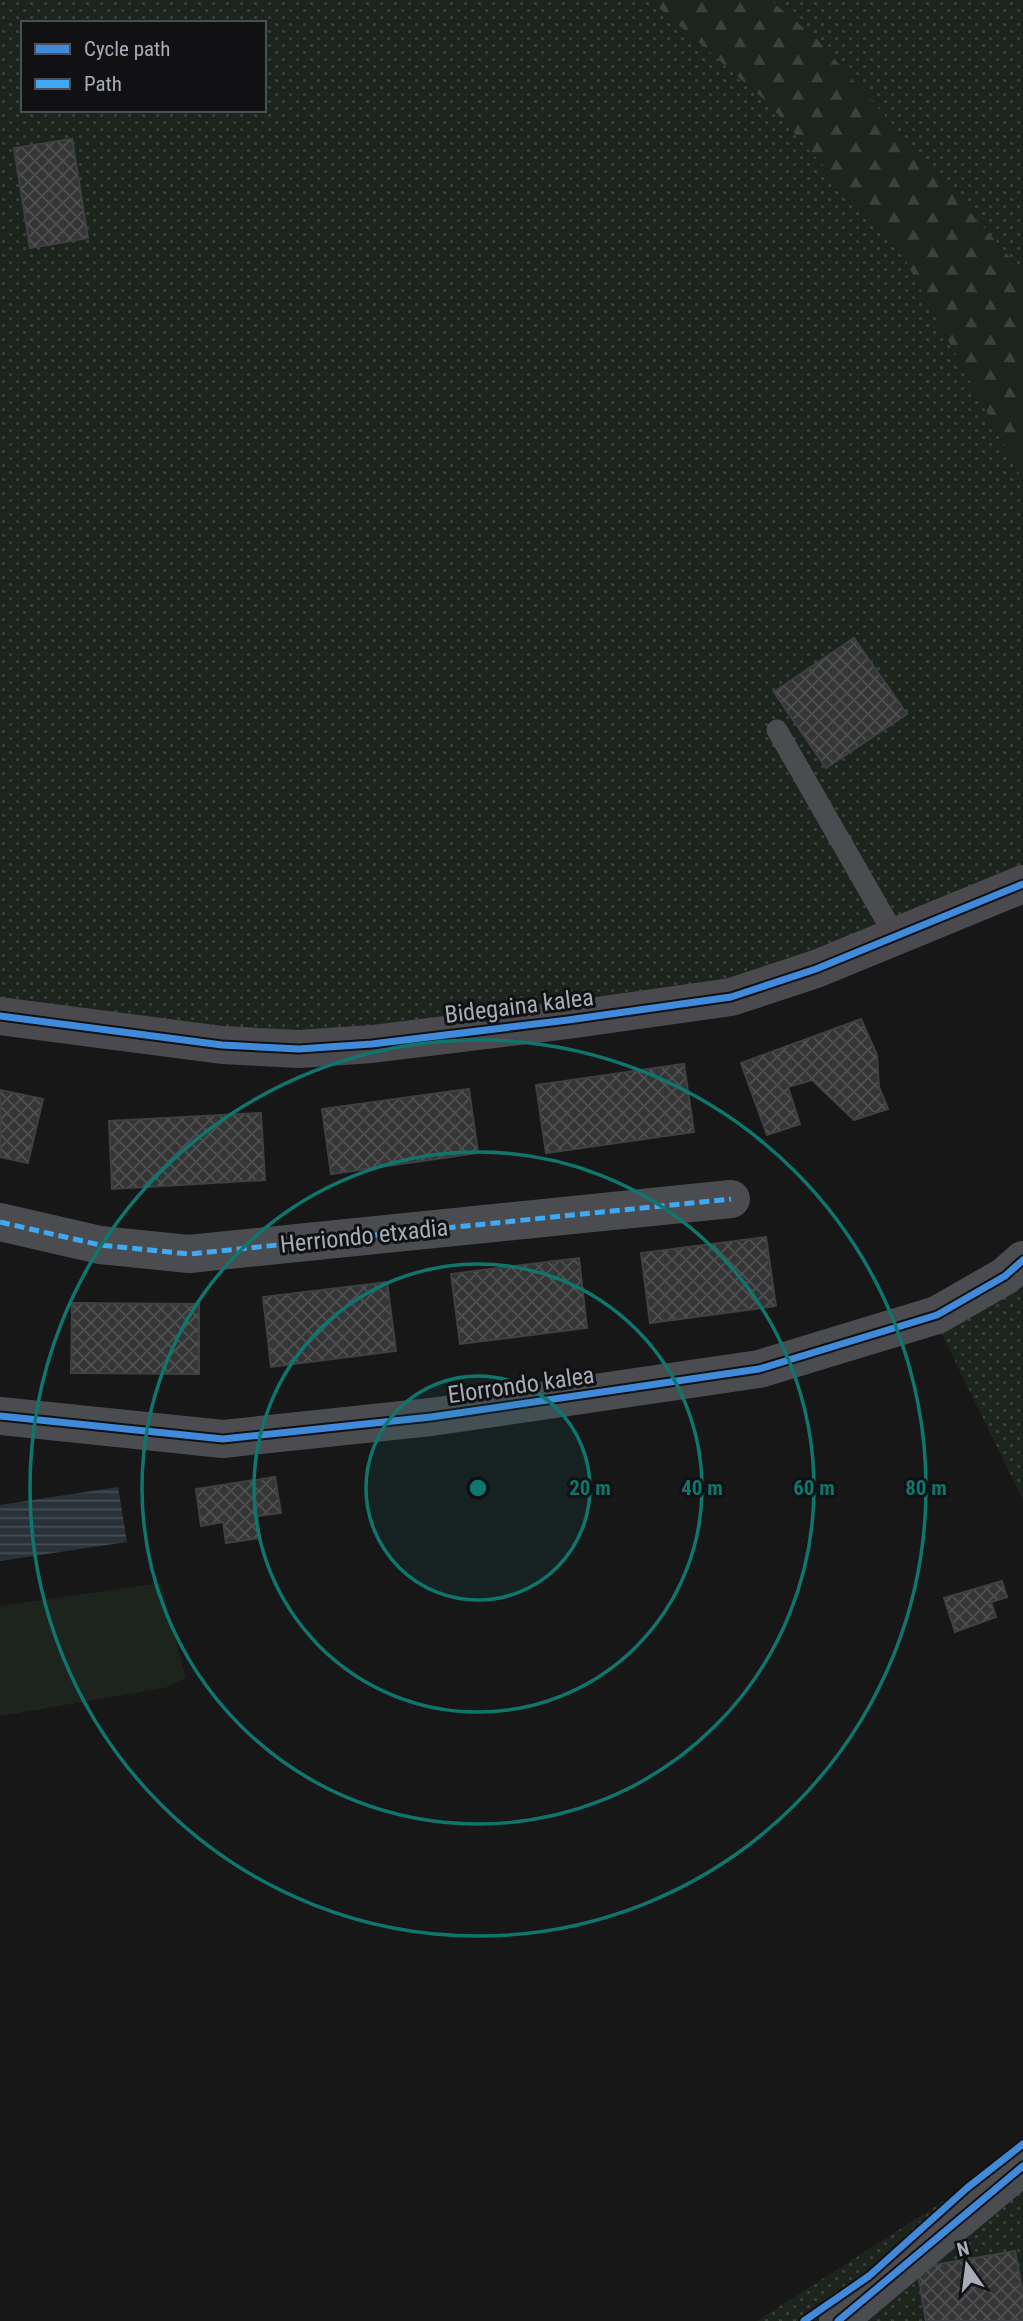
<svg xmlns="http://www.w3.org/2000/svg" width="1023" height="2321" font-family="'Roboto Condensed',sans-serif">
  <defs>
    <pattern id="grass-dots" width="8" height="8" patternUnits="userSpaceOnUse" patternTransform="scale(1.75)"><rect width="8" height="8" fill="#1d241e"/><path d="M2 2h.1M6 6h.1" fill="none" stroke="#3b413d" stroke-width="1.8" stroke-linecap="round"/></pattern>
    <pattern id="forest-firs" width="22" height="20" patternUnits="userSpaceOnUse" patternTransform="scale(1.75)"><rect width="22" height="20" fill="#1d241e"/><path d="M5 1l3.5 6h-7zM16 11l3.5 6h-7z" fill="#3b413d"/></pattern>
    <pattern id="water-rules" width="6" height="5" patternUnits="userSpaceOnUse" patternTransform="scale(1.75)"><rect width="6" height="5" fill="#2a3239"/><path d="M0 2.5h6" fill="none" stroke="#464d54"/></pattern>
    <pattern id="building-cross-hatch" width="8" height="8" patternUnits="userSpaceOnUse" patternTransform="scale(1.75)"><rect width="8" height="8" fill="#353536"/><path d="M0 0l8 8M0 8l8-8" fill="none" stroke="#4f5051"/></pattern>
  </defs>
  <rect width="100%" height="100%" fill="#171717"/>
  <!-- grass -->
  <g fill="url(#grass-dots)" fill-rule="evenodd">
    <path d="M0,0H650L767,102L903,256L1023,480V884L816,969L372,1044L0,1016ZM23,23H264V110H23Z"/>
    <polygon points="770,0 1023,0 1023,272 816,38"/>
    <polygon points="1023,1263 1023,1500 936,1322"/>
    <polygon points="1023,2150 1023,2321 757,2321"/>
  </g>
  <!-- forest -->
  <polygon fill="url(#forest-firs)" points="650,0 770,0 816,38 1023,272 1023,480 903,256 767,102"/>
  <!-- pitch -->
  <polygon fill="#1d241e" points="161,1583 186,1678 165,1688 0,1716 0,1606"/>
  <!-- water -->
  <polygon fill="url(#water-rules)" points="118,1487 127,1542 0,1561 0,1505"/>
  <!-- building -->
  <g fill="url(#building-cross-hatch)" stroke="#3f4043" stroke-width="2">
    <polygon points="72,139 88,238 30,248 14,148"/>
    <polygon points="854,638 907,714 826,768 774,692"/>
    <polygon points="861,1019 877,1055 879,1087 888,1109 854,1120 812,1080 788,1087 800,1124 767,1135 741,1063"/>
    <polygon points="684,1064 694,1132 546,1153 536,1085"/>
    <polygon points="469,1089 478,1153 331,1174 322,1109"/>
    <polygon points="0,1090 43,1099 28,1163 0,1157"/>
    <polygon points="261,1113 265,1180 112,1189 109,1121"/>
    <polygon points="766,1237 776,1306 650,1323 641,1253"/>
    <polygon points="579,1258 587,1328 460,1344 451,1274"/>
    <polygon points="387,1282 396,1351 271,1367 263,1297"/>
    <polygon points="72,1303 199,1304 199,1374 71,1373"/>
    <polygon points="275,1477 281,1513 257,1516 260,1538 226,1543 223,1522 201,1526 196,1489"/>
    <polygon points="1002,1581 1007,1597 991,1602 996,1617 955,1632 944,1598"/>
    <polygon points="1015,2251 1023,2294 1023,2321 926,2321 917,2268"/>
  </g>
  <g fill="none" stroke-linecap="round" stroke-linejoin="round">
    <!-- lane -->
    <polyline stroke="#4b4c50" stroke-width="21" points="777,730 895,936"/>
    <!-- street -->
    <g stroke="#4b4c50" stroke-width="38">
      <polyline points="0,1222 100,1245 189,1254 731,1199"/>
      <polyline points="0,1416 223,1439 431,1417 759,1369 937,1315 1005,1276 1023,1260"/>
      <polyline points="838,2321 1023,2166"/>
    </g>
    <!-- secondary -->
    <polyline stroke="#4a4a4e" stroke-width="38" points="0,1016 222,1045 299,1049 372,1044 568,1020 731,997 816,969 1023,884"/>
    <!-- quiet -->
    <polyline stroke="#3fa9f5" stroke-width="5" stroke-dasharray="10 5" stroke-linecap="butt" points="0,1222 100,1245 189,1254 731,1199"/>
    <!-- cycleway casing -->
    <g stroke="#111113" stroke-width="11">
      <g id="cycleway">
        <polyline points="0,1016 222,1045 299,1049 372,1044 568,1020 731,997 816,969 1023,884"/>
        <polyline points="0,1416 223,1439 431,1417 759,1369 937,1315 1005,1276 1023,1260"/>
        <polyline points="804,2321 869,2276 967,2188 1023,2144"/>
        <polyline points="838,2321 1023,2166"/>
      </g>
    </g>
    <!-- cycleway -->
    <use href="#cycleway" stroke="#408adc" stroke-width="7"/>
  </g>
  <!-- distance rings -->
  <circle cx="478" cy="1488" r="112" fill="#0f766e" fill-opacity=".12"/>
  <g fill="none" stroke="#0f766e" stroke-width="3.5">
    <circle cx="478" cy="1488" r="112"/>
    <circle cx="478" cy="1488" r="224"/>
    <circle cx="478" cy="1488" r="336"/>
    <circle cx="478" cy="1488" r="448"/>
  </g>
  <g text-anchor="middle" stroke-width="6" stroke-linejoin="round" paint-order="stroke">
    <!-- street labels -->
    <g font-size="24" fill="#a8adb8" stroke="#111113">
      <text transform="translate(519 1006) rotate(-7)" y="8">Bidegaina kalea</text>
      <text transform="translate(364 1236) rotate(-6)" y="8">Herriondo etxadia</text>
      <text transform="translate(521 1385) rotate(-8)" y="8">Elorrondo kalea</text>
    </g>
  </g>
  <circle cx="478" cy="1488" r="10" fill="#0f766e" stroke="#111113" stroke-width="3.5"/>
  <g font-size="21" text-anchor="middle" font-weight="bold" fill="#0f766e" stroke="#111113" stroke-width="6" stroke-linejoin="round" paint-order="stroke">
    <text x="590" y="1495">20 m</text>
    <text x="702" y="1495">40 m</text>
    <text x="814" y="1495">60 m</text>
    <text x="926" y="1495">80 m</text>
  </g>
  <!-- legend -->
  <rect x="21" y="21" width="245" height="91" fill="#111113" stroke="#4d4f55" stroke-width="2"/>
  <rect x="35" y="44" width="35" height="10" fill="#408adc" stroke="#4d4f55" stroke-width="2"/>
  <text x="84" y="56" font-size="21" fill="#a8adb8">Cycle path</text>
  <rect x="35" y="79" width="35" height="10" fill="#3fa9f5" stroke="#4d4f55" stroke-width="2"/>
  <text x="84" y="91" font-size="21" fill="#a8adb8">Path</text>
  <!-- north arrow -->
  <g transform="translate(967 2265) rotate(346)" stroke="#111113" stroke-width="5" paint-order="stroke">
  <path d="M0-5L12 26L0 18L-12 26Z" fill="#a8adb8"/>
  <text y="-10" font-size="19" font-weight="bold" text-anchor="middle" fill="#a8adb8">N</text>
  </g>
</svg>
